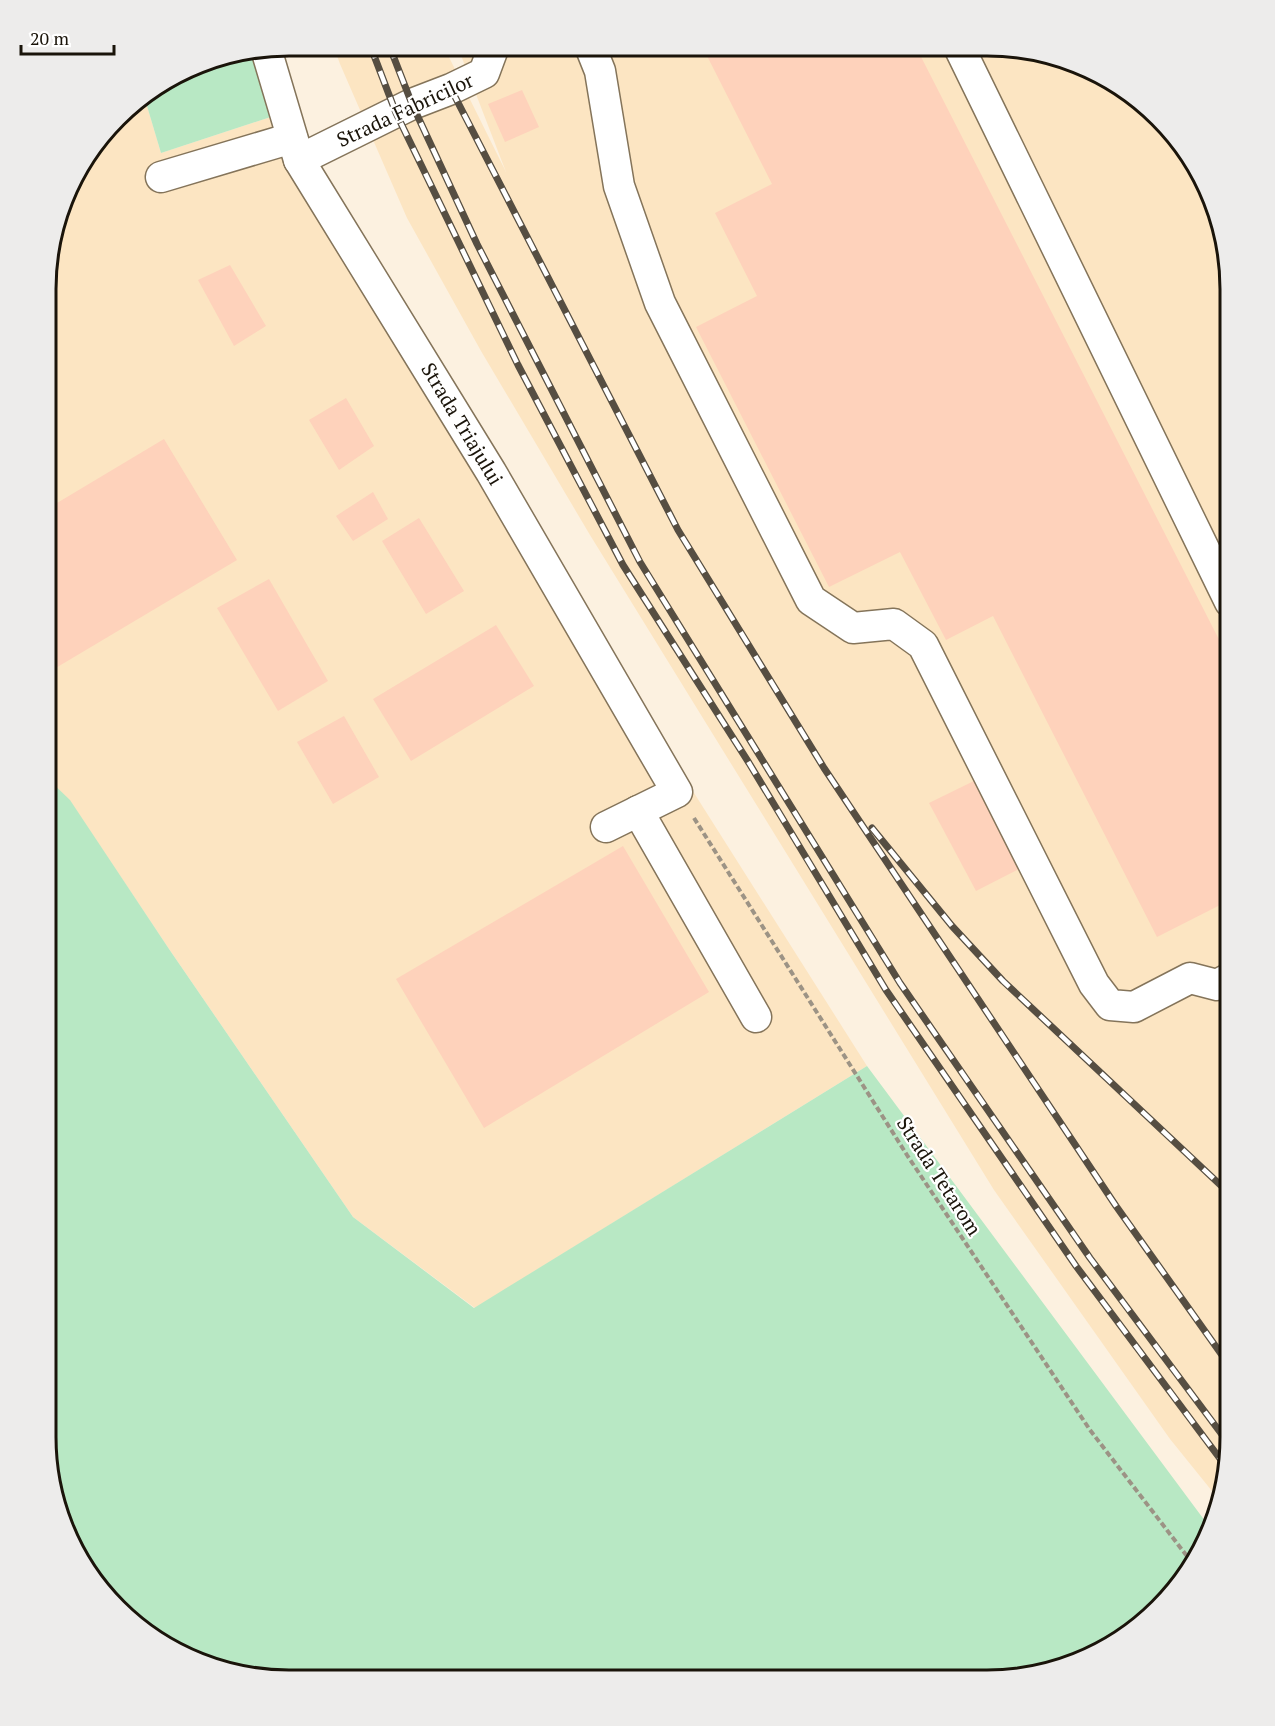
<svg xmlns="http://www.w3.org/2000/svg" width="1275" height="1726" font-family="'PT Serif',serif">
  <rect width="100%" height="100%" fill="#fcf1e0"/>
  <!-- built -->
  <g fill="#fce5c2">
    <polygon points="333,45 443,45 506,172 457,45 1019,47 1122,86 1170,128 1205,180 1230,288 1229,1454 1220,1501 1170,1439 994,1190 590,535 481,351 407,218 340,64"/>
    <polygon points="144,96 161,153 298,108 319,165 689,785 867,1066 475,1308 353,1217 169,949 70,801 46,777 47,256 77,167 128,105"/>
  </g>
  <!-- green -->
  <g fill="#b8e8c4">
    <polygon points="275,47 298,108 161,153 144,96 210,58"/>
    <polygon points="46,777 70,800 169,949 353,1217 474,1308 867,1066 1211,1529 1189,1573 1147,1620 1095,1656 987,1681 257,1679 153,1640 106,1598 70,1546 45,1438"/>
  </g>
  <!-- building -->
  <g fill="#fed2bb">
    <polygon points="702,46 916,47 1230,661 1230,900 1157,937 993,616 946,640 900,552 829,587 696,327 757,296 715,213 772,184"/>
    <polygon points="522,90 539,127 505,142 488,104"/>
    <polygon points="230,265 266,326 234,346 198,280"/>
    <polygon points="346,398 374,446 339,470 309,420"/>
    <polygon points="164,439 237,560 54,669 46,657 47,509"/>
    <polygon points="373,492 388,519 353,541 336,516"/>
    <polygon points="419,518 464,591 426,614 382,541"/>
    <polygon points="269,579 328,681 278,711 217,608"/>
    <polygon points="496,625 534,686 411,761 373,699"/>
    <polygon points="344,716 379,777 333,804 297,742"/>
    <polygon points="982,777 1027,865 976,891 929,803"/>
    <polygon points="623,846 709,992 484,1128 396,979"/>
  </g>
  <g fill="none" stroke-linecap="round" stroke-linejoin="round">
    <!-- minor casing -->
    <g stroke="#84745a" stroke-width="33">
      <g id="minor">
        <polyline points="590,46 600,71 619,186 660,303 811,600 853,628 894,624 923,645 1094,984 1110,1005 1134,1007 1190,978 1217,985 1230,978"/>
        <polyline points="959,47 1230,602"/>
        <polyline points="266,49 299,160 491,472 677,792 606,827"/>
        <polyline points="299,160 412,104 451,89 484,73 494,46"/>
        <polyline points="161,177 292,138"/>
        <polyline points="638,811 756,1017"/>
      </g>
    </g>
    <!-- path -->
    <polyline stroke="#9c9385" stroke-width="4" stroke-dasharray="6 3" stroke-linecap="butt" points="694,818 907,1155 1090,1430 1193,1564"/>
    <!-- minor -->
    <use href="#minor" stroke="#fff" stroke-width="30"/>
    <!-- rail casing -->
    <g stroke="#564e42" stroke-width="7">
      <g id="rail">
        <polyline points="370,45 396,113 518,365 623,565 749,763 886,990 1076,1266 1227,1468"/>
        <polyline points="389,45 412,104 477,244 640,562 900,983 1090,1258 1229,1444"/>
        <polyline points="451,89 678,530 824,768 1116,1206 1229,1365"/>
        <polyline points="872,828 952,926 1003,981 1230,1194"/>
      </g>
    </g>
    <!-- rail -->
    <use href="#rail" stroke="#fff" stroke-width="4.5" stroke-dasharray="14" stroke-linecap="butt"/>
  </g>
  <g text-anchor="middle" stroke-width="4.5" stroke-linejoin="round" paint-order="stroke">
    <!-- street labels -->
    <g font-size="20" fill="#1a140a" stroke="#fff">
      <text transform="translate(405 110) rotate(-25)" y="7">Strada Fabricilor</text>
      <text transform="translate(462 424) rotate(59)" y="7">Strada Triajului</text>
      <text transform="translate(939 1176) rotate(57)" y="7">Strada Tetarom</text>
    </g>
  </g>
  <!-- crop -->
  <path d="M0 0H1275V1726H0ZM289 56H987A233 233 0 0 1 1220 289V1437A233 233 0 0 1 987 1670H289A233 233 0 0 1 56 1437V289A233 233 0 0 1 289 56Z" fill="#edeceb" fill-rule="evenodd"/>
  <path fill="none" stroke="#1a140a" stroke-width="3" d="M289 56H987A233 233 0 0 1 1220 289V1437A233 233 0 0 1 987 1670H289A233 233 0 0 1 56 1437V289A233 233 0 0 1 289 56Z"/>
  <!-- scale -->
  <path d="M21 45v9h93v-9" fill="none" stroke="#1a140a" stroke-width="3"/>
  <text x="30" y="45" font-size="18" fill="#1a140a" stroke="#ffffff" stroke-width="4.5" paint-order="stroke">20 m</text>
</svg>
